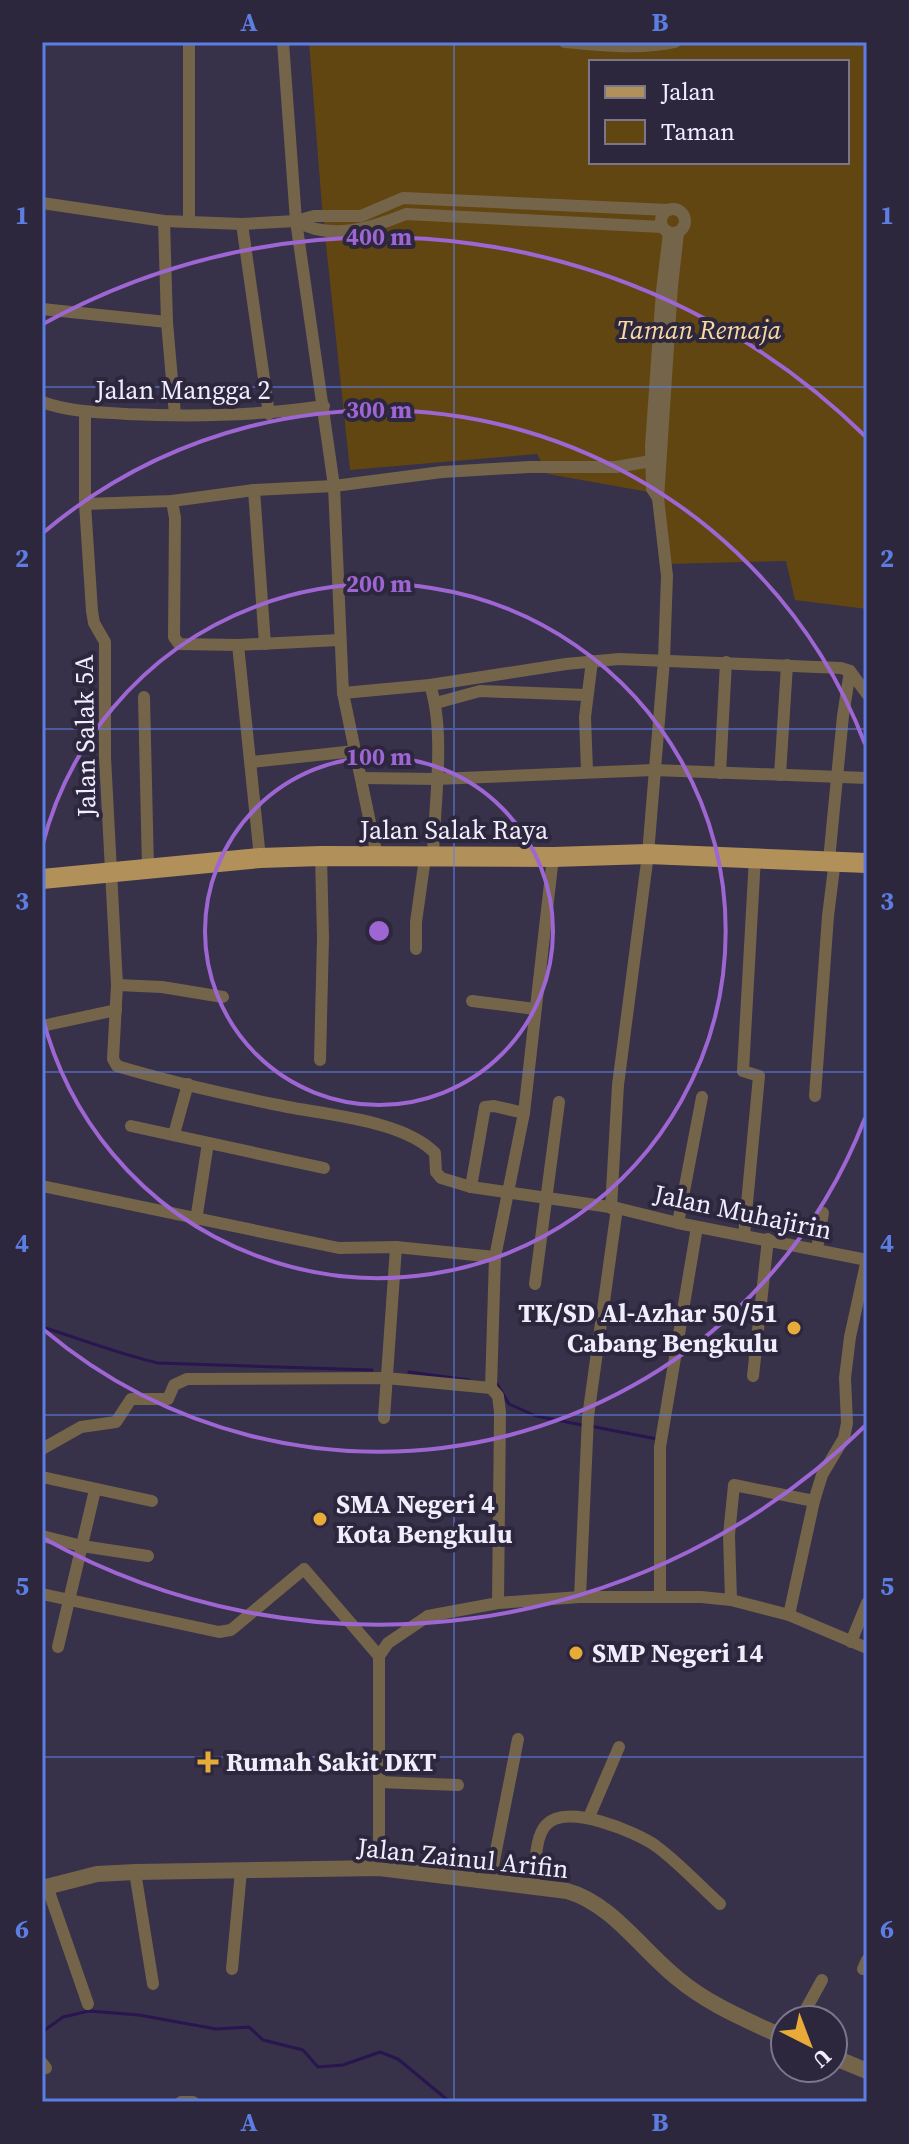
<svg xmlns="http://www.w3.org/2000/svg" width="909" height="2144" font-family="'Source Serif 4',serif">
  <rect width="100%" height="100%" fill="#373149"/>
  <!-- green -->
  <path fill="#624612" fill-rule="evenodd" d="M309,42L867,44V609L795,600L786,561L667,564L660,494L548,474L537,454L350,470L322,207ZM591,62H847V162H591Z"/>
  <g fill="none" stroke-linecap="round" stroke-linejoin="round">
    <!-- stream -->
    <g stroke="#29164e" stroke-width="3">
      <path d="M42,1327C81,1339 119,1354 158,1363L372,1370"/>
      <polyline points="409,1372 469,1380"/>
      <polyline points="497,1384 509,1404 536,1416 582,1425"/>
      <polyline points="590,1426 657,1439"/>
      <polyline points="42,2032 63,2017 89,2011 139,2015 216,2029 249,2027 263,2040 303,2050 318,2067 343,2065 380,2052 398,2059 450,2102"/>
    </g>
    <!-- minor -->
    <g stroke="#74644a" stroke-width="12">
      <polyline points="189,42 189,222"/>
      <polyline points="283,42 296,221 334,486 343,693 377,856"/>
      <path d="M565,42C601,45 639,50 675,42"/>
      <polyline points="42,203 164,221 242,224 296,221 314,216 361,216 403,198 668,210"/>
      <circle cx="673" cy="221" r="12"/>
      <polyline points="164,221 167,322 175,415"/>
      <path d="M296,221C330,241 372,228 406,214L662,227"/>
      <polyline points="242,224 269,414"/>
      <polyline points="42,309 167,322"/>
      <path d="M42,402C70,412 98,412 127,414C194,417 258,416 324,406"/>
      <path d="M85,412V504L92,611L94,623L105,642V757L117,985L113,1059L117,1066C170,1082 224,1094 278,1105C323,1115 402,1119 435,1153L436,1172L441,1178L471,1187L617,1208L678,1223L867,1260"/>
      <polyline points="254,490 265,644"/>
      <polyline points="658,498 652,489 651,446 662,291 669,233"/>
      <polyline points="172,501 175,518 174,637 179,644 238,645"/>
      <polyline points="85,504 172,501 254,490 334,486 442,472 529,467 616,467 651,461"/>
      <path d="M430,685C446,733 434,806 433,857"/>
      <polyline points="343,693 430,685 566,664 619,659 841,668 850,671 867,694"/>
      <polyline points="144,697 148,868"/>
      <polyline points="436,703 480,691 587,695"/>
      <polyline points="251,762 355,751"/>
      <polyline points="587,771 585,717 592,661"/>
      <polyline points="720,773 726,662"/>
      <polyline points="780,775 787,665"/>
      <polyline points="362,778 437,779 654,770 867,778"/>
      <polyline points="260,858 238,645 339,640"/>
      <polyline points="829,860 843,716 850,671"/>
      <polyline points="416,949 416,922 425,858"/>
      <polyline points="117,985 162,987 223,997"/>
      <polyline points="472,1001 535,1009"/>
      <polyline points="42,1026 116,1010"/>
      <polyline points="320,1060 323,938 321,856"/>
      <polyline points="815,1096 828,916 835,860"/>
      <polyline points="131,1126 324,1168"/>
      <polyline points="174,1134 188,1084"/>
      <polyline points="42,1186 339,1248 396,1247 495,1257"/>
      <polyline points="471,1187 485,1107 494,1106 524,1113"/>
      <polyline points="611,1208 618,1085 648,854 664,660 667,576 658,498 672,286 678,233"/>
      <polyline points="196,1220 208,1143"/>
      <polyline points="678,1223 702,1097"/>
      <polyline points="744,1235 759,1076 743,1071 755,857"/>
      <polyline points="817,1249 823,1213"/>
      <polyline points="535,1284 559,1102"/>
      <polyline points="753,1376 768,1239"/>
      <polyline points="384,1418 396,1247"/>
      <polyline points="42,1449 81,1427 116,1422 131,1399 168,1399 174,1385 187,1379 386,1378 491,1388"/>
      <polyline points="42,1477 152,1501"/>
      <polyline points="42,1536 82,1546 148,1556"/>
      <polyline points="42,1594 219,1632 231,1630 304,1569 379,1656"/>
      <polyline points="660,1596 660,1447 697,1227"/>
      <polyline points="580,1597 588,1417 617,1208"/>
      <polyline points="731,1600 729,1535 734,1485 814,1501"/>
      <polyline points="498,1603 500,1412 498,1396 491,1388 495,1257 524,1113 553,857"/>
      <polyline points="789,1615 814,1501 822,1475 844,1438 847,1423 845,1378 850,1337 867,1259"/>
      <polyline points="851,1642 867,1603"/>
      <polyline points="58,1647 95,1490"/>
      <polyline points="379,1782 458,1785"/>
      <polyline points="589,1817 619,1747"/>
      <polyline points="379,1868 379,1656 388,1643 428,1616 498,1603 580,1597 701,1597 731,1600 789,1615 867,1648"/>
      <polyline points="135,1872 153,1984"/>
      <polyline points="490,1881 518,1739"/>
      <path d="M533,1885C536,1868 534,1838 546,1825C566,1802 636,1832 656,1846C679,1863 699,1885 720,1904"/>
      <polyline points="47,1886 88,2004"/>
      <polyline points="232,1969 241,1871"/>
      <polyline points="863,1969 867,1960"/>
      <polyline points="800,2020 822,1980"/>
      <polyline points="42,2063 46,2068"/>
      <polyline points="181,2102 193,2102"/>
    </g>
    <!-- tertiary -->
    <g stroke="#74644a" stroke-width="16">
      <path d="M42,1888L97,1874L135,1872L379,1868L567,1891C611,1903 642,1950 677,1978C709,2005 747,2020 785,2038"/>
      <polyline points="833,2057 867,2071"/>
    </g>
    <!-- primary -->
    <polyline stroke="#b1905a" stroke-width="20" points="42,879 260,858 321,856 553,857 648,854 867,863"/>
  </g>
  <!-- grid -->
  <path fill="none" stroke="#5c7ee3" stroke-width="2" stroke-opacity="0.55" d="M454,42V2102M42,387H867M42,729H867M42,1072H867M42,1415H867M42,1757H867"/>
  <!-- distance rings -->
  <g fill="none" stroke="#9e66d2" stroke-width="4">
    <circle cx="379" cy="931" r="174"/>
    <path d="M42 847A347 347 0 1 1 42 1015"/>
    <path d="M865 1118A521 521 0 0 1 44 1330M44 532A521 521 0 0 1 865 744"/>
    <path d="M865 1426A694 694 0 0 1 43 1538M43 324A694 694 0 0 1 865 436"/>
  </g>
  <!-- markers -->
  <g fill="#e8ab37" stroke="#2d273e" stroke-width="3">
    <circle cx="794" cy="1328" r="8"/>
    <circle cx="320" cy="1519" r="8"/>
    <circle cx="576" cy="1653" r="8"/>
    <path d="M204 1750h8v8h8v8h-8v8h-8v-8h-8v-8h8z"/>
  </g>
  <g text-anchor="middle" stroke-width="8" stroke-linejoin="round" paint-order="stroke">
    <!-- park labels -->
    <g font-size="26" font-style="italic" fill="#f9d8a4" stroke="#2d273e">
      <text x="699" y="339">Taman Remaja</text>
    </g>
    <!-- street labels -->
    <g font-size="26" fill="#f0edfd" stroke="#2d273e">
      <text x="183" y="399">Jalan Mangga 2</text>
      <text transform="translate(85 736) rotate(-91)" y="9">Jalan Salak 5A</text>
      <text x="454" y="839">Jalan Salak Raya</text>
      <text transform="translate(743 1212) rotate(12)" y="9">Jalan Muhajirin</text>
      <text transform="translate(463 1858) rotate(6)" y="9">Jalan Zainul Arifin</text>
    </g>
    <!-- poi labels -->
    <g font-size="26" font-weight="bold" fill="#f0edfd" stroke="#2d273e" text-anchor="start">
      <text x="778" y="1322" text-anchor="end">TK/SD Al-Azhar 50/51<tspan x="778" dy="30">Cabang Bengkulu</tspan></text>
      <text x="336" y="1513">SMA Negeri 4<tspan x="336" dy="30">Kota Bengkulu</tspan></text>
      <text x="592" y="1662">SMP Negeri 14</text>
      <text x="226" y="1771">Rumah Sakit DKT</text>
    </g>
  </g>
  <circle cx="379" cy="931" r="12" fill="#9e66d2" stroke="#2d273e" stroke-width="4"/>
  <g font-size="24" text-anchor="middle" font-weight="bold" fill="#9e66d2" stroke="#2d273e" stroke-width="8" stroke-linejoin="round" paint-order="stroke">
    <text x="379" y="245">400 m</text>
    <text x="379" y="418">300 m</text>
    <text x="379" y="592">200 m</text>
    <text x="379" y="765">100 m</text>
  </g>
  <!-- border -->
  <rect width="909" height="2144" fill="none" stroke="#2d273e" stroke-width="88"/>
  <!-- legend -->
  <rect x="589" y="60" width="260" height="104" fill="#2d273e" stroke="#7b768a" stroke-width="2"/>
  <rect x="605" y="86" width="40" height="12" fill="#b1905a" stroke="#7b768a" stroke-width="2"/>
  <text x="661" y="100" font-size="24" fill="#f0edfd">Jalan</text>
  <rect x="605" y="120" width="40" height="24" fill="#624612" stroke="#7b768a" stroke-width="2"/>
  <text x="661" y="140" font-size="24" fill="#f0edfd">Taman</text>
  <!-- north arrow -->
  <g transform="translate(809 2044) rotate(138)"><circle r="38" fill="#2d273e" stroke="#7b768a" stroke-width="2"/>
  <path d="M0-6L14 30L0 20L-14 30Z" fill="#e8ab37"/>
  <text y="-12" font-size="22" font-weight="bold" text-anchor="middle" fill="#f0edfd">U</text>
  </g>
  <rect x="44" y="44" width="821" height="2056" fill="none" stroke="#5c7ee3" stroke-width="3"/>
  <g font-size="26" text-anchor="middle" font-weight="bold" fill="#5c7ee3">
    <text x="249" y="31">A</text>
    <text x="660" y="31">B</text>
    <text x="22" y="224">1</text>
    <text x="887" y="224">1</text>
    <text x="22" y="567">2</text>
    <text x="887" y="567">2</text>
    <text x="22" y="910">3</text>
    <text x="887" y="910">3</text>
    <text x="22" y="1252">4</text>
    <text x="887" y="1252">4</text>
    <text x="22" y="1595">5</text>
    <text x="887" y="1595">5</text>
    <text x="22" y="1938">6</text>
    <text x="887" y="1938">6</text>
    <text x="249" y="2131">A</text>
    <text x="660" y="2131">B</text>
  </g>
</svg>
